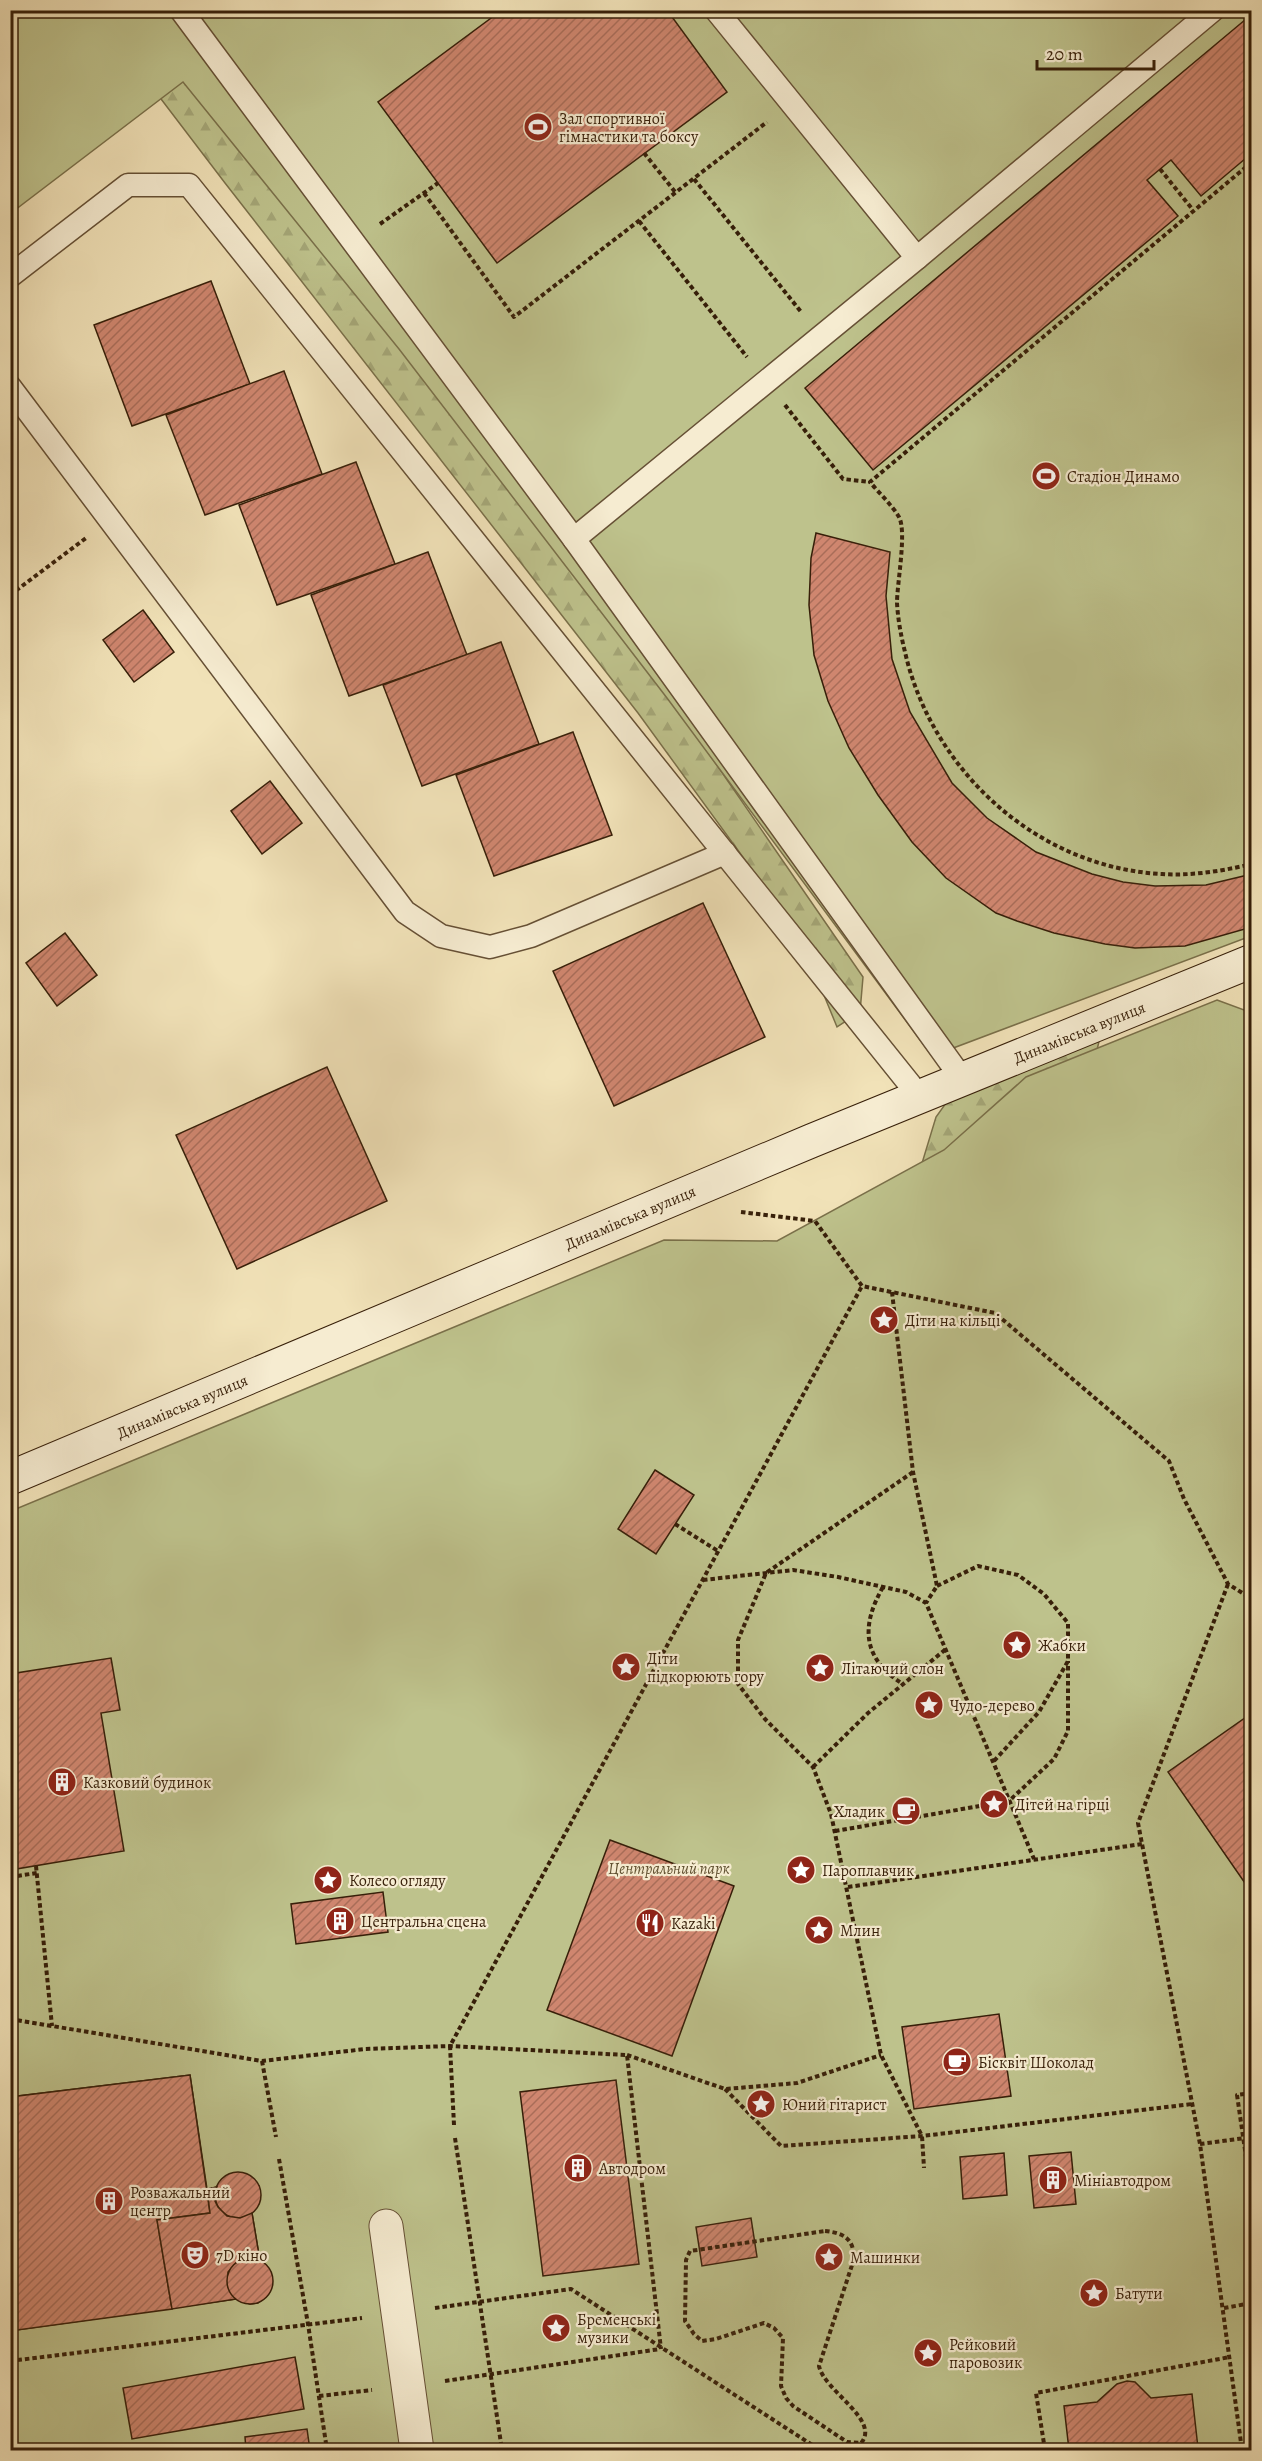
<svg xmlns="http://www.w3.org/2000/svg" width="1262" height="2461" font-family="Alegreya,serif">
  <defs>
    <pattern id="forest-firs" width="22" height="20" patternUnits="userSpaceOnUse" patternTransform="scale(1.5)"><rect width="22" height="20" fill="#bec28c"/><path d="M5 1l3.5 6h-7zM16 11l3.5 6h-7z" fill="#a4a677"/></pattern>
    <pattern id="building-hatch" width="6" height="6" patternUnits="userSpaceOnUse" patternTransform="scale(1.5)"><rect width="6" height="6" fill="#cf866f"/><path d="M-1 1l2-2M0 6l6-6M5 7l2-2" fill="none" stroke="#a96d59"/></pattern>
  </defs>
  <rect width="100%" height="100%" fill="#f1e2b8"/>
  <filter id="stains"><feTurbulence type="fractalNoise" baseFrequency=".00333" numOctaves="4"/><feColorMatrix values="0 0 0 0 .2 0 0 0 0 .09 0 0 0 0 .02 0 0 0 .5 -.17"/></filter>
  <radialGradient id="worn" r=".72"><stop offset=".6" stop-color="#630" stop-opacity="0"/><stop offset="1" stop-color="#630" stop-opacity=".3"/></radialGradient>
  <!-- forest -->
  <g fill="url(#forest-firs)" stroke="#7a704a" stroke-width="1.5">
    <polygon points="94,11 157,11 654,674 863,977 860,1012 837,1027 799,934 638,713 225,183"/>
    <polygon points="1100,1037 1097,1050 906,1216 936,1117 946,1103"/>
  </g>
  <!-- park -->
  <g fill="#bec28c" stroke="#7a704a" stroke-width="1.5">
    <polygon points="11,11 1251,11 1251,936 932,1056 667,698 399,349 183,82 11,213"/>
    <polygon points="1217,1000 1247,1011 1252,1025 1251,2450 11,2450 11,1511 664,1240 777,1241 944,1150 1026,1077"/>
  </g>
  <!-- building -->
  <g fill="url(#building-hatch)" stroke="#371f09" stroke-width="1.5">
    <polygon points="502,10 667,10 727,92 497,263 378,102"/>
    <polygon points="1252,14 1252,153 1201,196 1171,160 1147,180 1178,216 873,470 805,388"/>
    <polygon points="211,281 250,384 132,426 94,325"/>
    <polygon points="284,371 322,474 205,515 166,415"/>
    <polygon points="356,462 395,564 277,605 239,505"/>
    <polygon points="816,533 890,552 886,596 892,659 910,712 952,783 987,818 1036,852 1092,874 1123,882 1155,886 1206,885 1252,874 1252,927 1185,946 1135,948 1105,944 1054,933 1017,921 996,913 946,878 912,842 878,795 849,748 828,701 814,655 809,605 811,558"/>
    <polygon points="428,552 467,655 349,696 311,595"/>
    <polygon points="143,610 174,652 134,682 103,640"/>
    <polygon points="501,642 539,744 422,786 383,685"/>
    <polygon points="573,732 612,835 494,876 456,775"/>
    <polygon points="270,781 302,823 262,854 231,811"/>
    <polygon points="703,903 765,1037 614,1106 553,971"/>
    <polygon points="65,933 97,975 57,1006 26,963"/>
    <polygon points="327,1067 387,1201 237,1269 176,1135"/>
    <polygon points="655,1470 694,1495 656,1554 618,1529"/>
    <polygon points="111,1658 120,1710 101,1713 124,1851 10,1870 10,1674"/>
    <polygon points="1252,1713 1252,1883 1247,1886 1168,1772"/>
    <polygon points="610,1840 734,1886 672,2056 547,2010"/>
    <polygon points="383,1892 388,1932 296,1944 291,1904"/>
    <polygon points="999,2014 1011,2096 914,2109 902,2027"/>
    <polygon points="190,2075 207,2189 217,2187 221,2180 234,2173 248,2175 259,2186 260,2200 252,2213 260,2261 270,2271 272,2278 269,2293 258,2303 250,2304 236,2299 10,2331 10,2097"/>
    <polygon points="190,2075 210,2213 157,2220 172,2309 10,2331 10,2097"/>
    <polygon points="616,2080 639,2264 543,2276 520,2092"/>
    <polygon points="1071,2152 1076,2204 1034,2208 1029,2156"/>
    <polygon points="1004,2153 1007,2195 963,2199 960,2157"/>
    <circle cx="238" cy="2195" r="23"/>
    <polygon points="217,2187 215,2201 218,2207 227,2216 240,2218 252,2213 260,2261 245,2259 238,2261 228,2272 228,2287 236,2299 172,2309 157,2220 210,2213 207,2189"/>
    <polygon points="751,2218 757,2257 702,2266 696,2227"/>
    <circle cx="250" cy="2281" r="23"/>
    <polygon points="295,2357 304,2409 132,2439 123,2388"/>
    <polygon points="1127,2381 1135,2382 1151,2398 1192,2394 1198,2448 1169,2450 1069,2450 1064,2406 1097,2402 1117,2384"/>
    <polygon points="307,2429 310,2450 246,2450 245,2437"/>
  </g>
  <g fill="none" stroke-linecap="round" stroke-linejoin="round">
    <!-- lane casing -->
    <g stroke="#665035" stroke-width="25">
      <g id="lane">
        <polyline points="181,10 574,539 963,1080"/>
        <polyline points="716,10 917,258"/>
        <polyline points="10,276 128,185 189,185 920,1097"/>
        <polyline points="10,387 405,912 441,936 490,947 531,936 725,853"/>
        <polyline points="574,539 917,258 1213,10"/>
      </g>
    </g>
    <!-- street casing -->
    <g stroke="#665035" stroke-width="35">
      <polyline id="street" points="386,2226 417,2450"/>
    </g>
    <!-- secondary casing -->
    <g stroke="#371f09" stroke-width="35">
      <polyline id="secondary" points="10,1478 811,1141 1252,961"/>
    </g>
    <!-- path -->
    <g stroke="#371f09" stroke-width="4" stroke-dasharray="4.5 3" stroke-linecap="butt">
      <polyline points="644,153 676,193"/>
      <path d="M1252,162L870,482C879,493 892,505 899,517C907,532 897,583 897,603C898,620 901,636 905,652C932,771 1038,868 1162,874C1192,876 1222,871 1252,864"/>
      <polyline points="1160,169 1193,210"/>
      <polyline points="694,179 802,313"/>
      <polyline points="424,193 514,317 767,122"/>
      <polyline points="639,221 747,357"/>
      <polyline points="380,224 438,183"/>
      <polyline points="785,405 843,479 870,482"/>
      <polyline points="10,595 86,538"/>
      <polyline points="741,1212 815,1221 862,1286 995,1313 1169,1461 1184,1499 1228,1584 1252,1599"/>
      <polyline points="892,1292 913,1472 937,1586 926,1603"/>
      <polyline points="913,1472 766,1573 738,1640 738,1684 765,1719 813,1767 831,1814 881,2055 922,2136 924,2168"/>
      <polyline points="675,1524 718,1551"/>
      <polyline points="703,1580 793,1570 838,1577 906,1592 926,1603 1034,1859"/>
      <polyline points="1228,1584 1138,1823 1200,2144 1242,2450"/>
      <polyline points="937,1586 978,1566 1018,1575 1044,1594 1068,1623 1068,1661 1039,1712 993,1762"/>
      <path d="M883,1587C860,1627 863,1659 903,1684"/>
      <polyline points="813,1767 868,1713 946,1649"/>
      <polyline points="835,1831 1009,1801 1054,1759 1068,1731 1068,1661"/>
      <polyline points="36,1866 52,2026"/>
      <polyline points="10,1877 37,1873"/>
      <polyline points="848,1887 1142,1844"/>
      <polyline points="10,2019 262,2061 365,2049 450,2046 627,2055 661,2349"/>
      <polyline points="627,2055 725,2089 797,2083 881,2055"/>
      <polyline points="262,2061 276,2137"/>
      <polyline points="725,2089 781,2146 922,2136 1192,2104"/>
      <polyline points="1252,2093 1237,2095 1252,2198"/>
      <polyline points="454,2125 450,2046 862,1286"/>
      <polyline points="455,2138 502,2450"/>
      <polyline points="1200,2144 1252,2137"/>
      <polyline points="279,2159 308,2324 327,2450"/>
      <path d="M825,2231C844,2233 854,2239 854,2259L819,2366C824,2391 881,2420 861,2443L847,2442L793,2406L786,2398L781,2386L783,2338L774,2328L764,2323L716,2339L702,2341L694,2334L685,2321L686,2260L690,2251Z"/>
      <polyline points="435,2308 571,2289 820,2450"/>
      <polyline points="1224,2308 1252,2303"/>
      <polyline points="10,2361 362,2318"/>
      <polyline points="445,2381 660,2349"/>
      <polyline points="319,2396 372,2390"/>
      <polyline points="1045,2450 1036,2393 1230,2357"/>
    </g>
    <!-- lane -->
    <use href="#lane" stroke="#f6ecd1" stroke-width="22"/>
    <!-- street -->
    <use href="#street" stroke="#f6ecd1" stroke-width="33"/>
    <!-- secondary -->
    <use href="#secondary" stroke="#f6ecd1" stroke-width="33"/>
  </g>
  <!-- icons -->
  <defs>
    <g id="stadium-disc" transform="scale(1.5)"><circle r="9.5" fill="#8f2418" stroke="#f6ecd1"/><path d="M0-5a6.5 5 0 1 0 0 10a6.5 5 0 1 0 0-10ZM-3.5-1.8h7v3.6h-7Z" fill="#fff"/></g>
    <g id="sight-disc" transform="scale(1.5)"><circle r="9.5" fill="#8f2418" stroke="#f6ecd1"/><path d="M0-6L1.8-2.2L6-1.7L2.9 1.2L3.7 5.4L0 3.3L-3.7 5.4L-2.9 1.2L-6-1.7L-1.8-2.2Z" fill="#fff"/></g>
    <g id="building-disc" transform="scale(1.5)"><circle r="9.5" fill="#8f2418" stroke="#f6ecd1"/><path d="M-4-6H4V6H1V3H-1V6H-4ZM-2.5-4.3h1.7v1.8h-1.7ZM.8-4.3h1.7v1.8H.8ZM-2.5-1h1.7V.8h-1.7ZM.8-1h1.7V.8H.8Z" fill="#fff"/></g>
    <g id="cafe-disc" transform="scale(1.5)"><circle r="9.5" fill="#8f2418" stroke="#f6ecd1"/><path d="M-5.5-4.5H6V0H3Q3 3.5 0 3.5H-2.5Q-5.5 3.5-5.5 0ZM3-3.2v2h1.7v-2ZM-6 4.5H4V6H-6Z" fill="#fff"/></g>
    <g id="restaurant-disc" transform="scale(1.5)"><circle r="9.5" fill="#8f2418" stroke="#f6ecd1"/><path d="M-5-6h1v4h1v-4h1v4h1v-4h1v5L-1.5 .5V6h-2V.5L-5-1ZM5-6V6H3V1.5H1.5Q1.5-4 5-6Z" fill="#fff"/></g>
    <g id="theatre-disc" transform="scale(1.5)"><circle r="9.5" fill="#8f2418" stroke="#f6ecd1"/><path d="M-5-5.5Q0-4 5-5.5V0Q5 5 0 6Q-5 5-5 0ZM-3.3-2.5H-1v1.5H-3.3ZM1-2.5H3.3v1.5H1ZM-2.8 1Q0 5.5 2.8 1Z" fill="#fff"/></g>
  </defs>
  <g fill-rule="evenodd">
    <use href="#stadium-disc" x="538" y="127"/>
    <use href="#stadium-disc" x="1046" y="476"/>
    <use href="#sight-disc" x="884" y="1320"/>
    <use href="#sight-disc" x="1017" y="1645"/>
    <use href="#sight-disc" x="626" y="1667"/>
    <use href="#sight-disc" x="820" y="1668"/>
    <use href="#sight-disc" x="929" y="1705"/>
    <use href="#building-disc" x="62" y="1782"/>
    <use href="#sight-disc" x="994" y="1804"/>
    <use href="#cafe-disc" x="906" y="1811"/>
    <use href="#sight-disc" x="801" y="1870"/>
    <use href="#sight-disc" x="328" y="1880"/>
    <use href="#building-disc" x="340" y="1921"/>
    <use href="#restaurant-disc" x="650" y="1923"/>
    <use href="#sight-disc" x="819" y="1930"/>
    <use href="#cafe-disc" x="957" y="2062"/>
    <use href="#sight-disc" x="761" y="2104"/>
    <use href="#building-disc" x="578" y="2168"/>
    <use href="#building-disc" x="1053" y="2180"/>
    <use href="#building-disc" x="109" y="2201"/>
    <use href="#theatre-disc" x="195" y="2255"/>
    <use href="#sight-disc" x="829" y="2257"/>
    <use href="#sight-disc" x="1094" y="2293"/>
    <use href="#sight-disc" x="556" y="2328"/>
    <use href="#sight-disc" x="928" y="2353"/>
  </g>
  <g text-anchor="middle" stroke-width="4.5" stroke-linejoin="round" paint-order="stroke">
    <!-- poi labels -->
    <g font-size="16" fill="#371f09" stroke="#f6ecd1" text-anchor="start">
      <text x="559" y="124">Зал спортивної<tspan x="559" dy="18">гімнастики та боксу</tspan></text>
      <text x="1067" y="482">Стадіон Динамо</text>
      <text x="905" y="1326">Діти на кільці</text>
      <text x="1038" y="1651">Жабки</text>
      <text x="647" y="1664">Діти<tspan x="647" dy="18">підкорюють гору</tspan></text>
      <text x="841" y="1674">Літаючий слон</text>
      <text x="950" y="1711">Чудо-дерево</text>
      <text x="83" y="1788">Казковий будинок</text>
      <text x="1015" y="1810">Дітей на гірці</text>
      <text x="885" y="1817" text-anchor="end">Хладик</text>
      <text x="822" y="1876">Пароплавчик</text>
      <text x="349" y="1886">Колесо огляду</text>
      <text x="361" y="1927">Центральна сцена</text>
      <text x="671" y="1929">Kazaki</text>
      <text x="840" y="1936">Млин</text>
      <text x="978" y="2068">Бісквіт Шоколад</text>
      <text x="782" y="2110">Юний гітарист</text>
      <text x="599" y="2174">Автодром</text>
      <text x="1074" y="2186">Мініавтодром</text>
      <text x="130" y="2198">Розважальний<tspan x="130" dy="18">центр</tspan></text>
      <text x="216" y="2261">7D кіно</text>
      <text x="850" y="2263">Машинки</text>
      <text x="1115" y="2299">Батути</text>
      <text x="577" y="2325">Бременські<tspan x="577" dy="18">музики</tspan></text>
      <text x="949" y="2350">Рейковий<tspan x="949" dy="18">паровозик</tspan></text>
    </g>
    <!-- street labels -->
    <g font-size="16" fill="#371f09" stroke="#f6ecd1">
      <text transform="translate(1079 1032) rotate(-22)" y="6">Динамівська вулиця</text>
      <text transform="translate(630 1217) rotate(-23)" y="6">Динамівська вулиця</text>
      <text transform="translate(182 1406) rotate(-23)" y="6">Динамівська вулиця</text>
    </g>
    <!-- park labels -->
    <g font-size="16" font-style="italic" fill="#605030" stroke="#f6ecd1">
      <text x="669" y="1874">Центральний парк</text>
    </g>
  </g>
  <!-- margin -->
  <rect width="1262" height="2461" fill="none" stroke="#f1e2b8" stroke-width="36"/>
  <rect x="12" y="12" width="1238" height="2437" fill="none" stroke="#371f09" stroke-width="3"/>
  <rect x="18" y="18" width="1226" height="2425" fill="none" stroke="#371f09" stroke-width="1.5"/>
  <!-- scale -->
  <path d="M1037 60v9h117v-9" fill="none" stroke="#371f09" stroke-width="3"/>
  <text x="1046" y="60" font-size="18" fill="#371f09" stroke="#f6ecd1" stroke-width="4.5" paint-order="stroke">20 m</text>
  <rect width="100%" height="100%" filter="url(#stains)"/>
  <rect width="100%" height="100%" fill="url(#worn)"/>
</svg>
